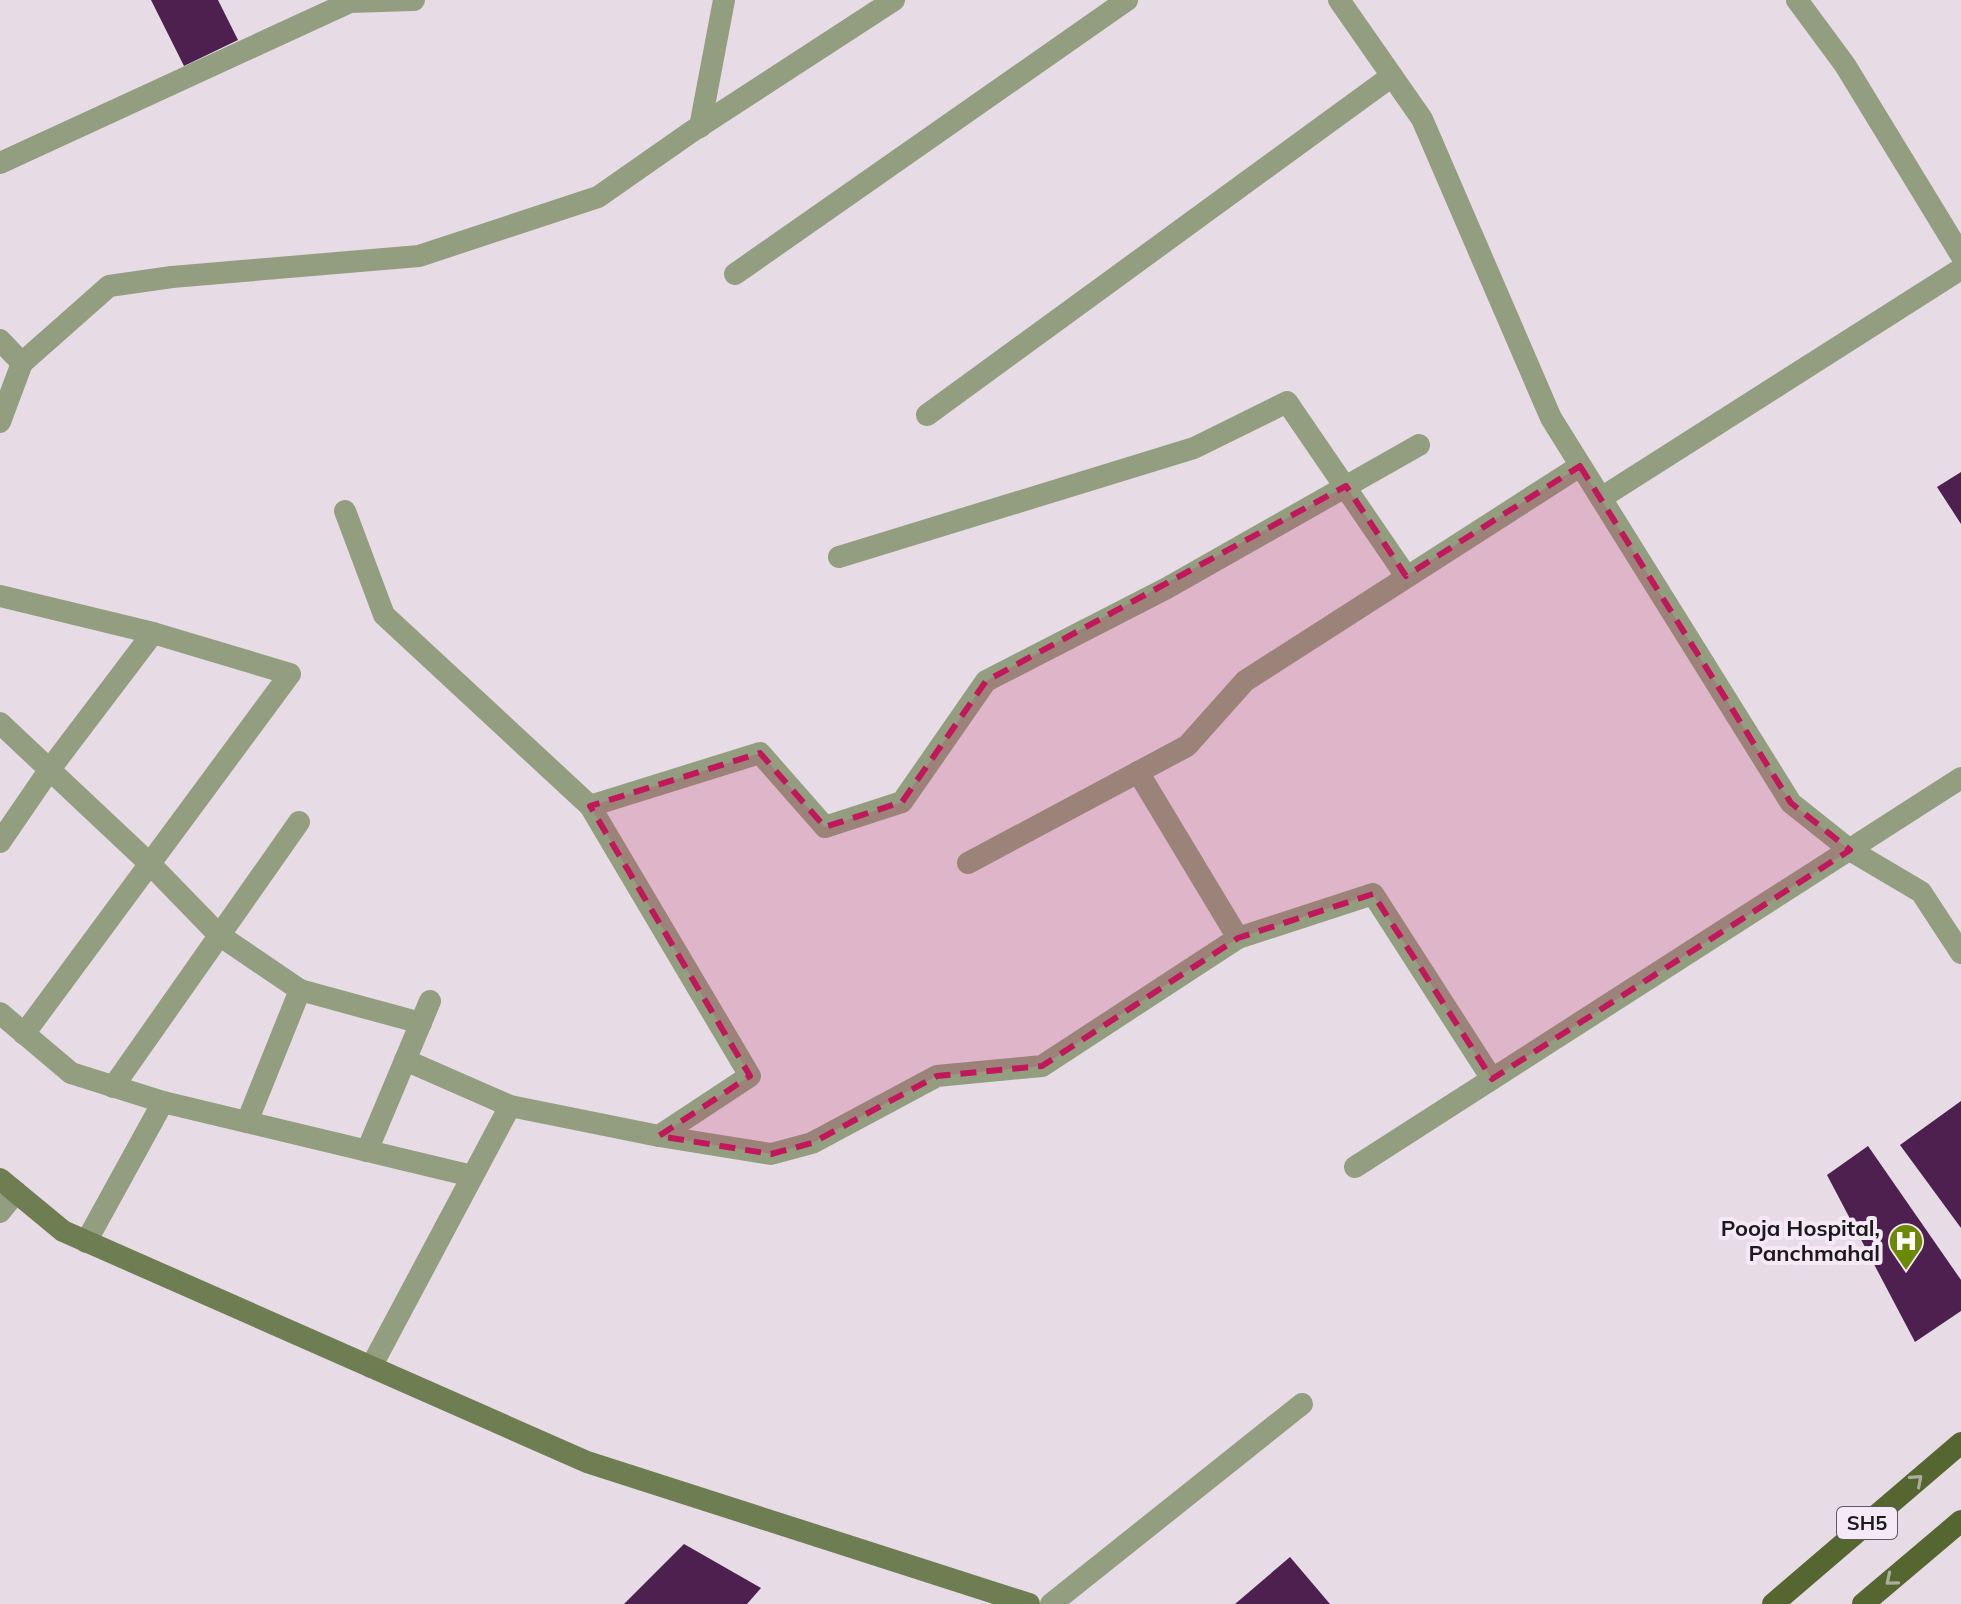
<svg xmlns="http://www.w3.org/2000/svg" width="1961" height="1604" font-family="Mulish,sans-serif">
  <rect width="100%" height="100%" fill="#e7dce6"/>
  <!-- building -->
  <g fill="#4d204f">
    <polygon points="151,0 218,0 238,40 184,66"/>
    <polygon points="1961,472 1961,524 1937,487"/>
    <polygon points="1961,1101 1961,1228 1900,1145"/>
    <polygon points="1868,1146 1961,1280 1961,1311 1915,1342 1827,1175"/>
    <polygon points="684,1544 761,1588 747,1604 624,1604"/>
    <polygon points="1290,1557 1330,1604 1235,1604"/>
  </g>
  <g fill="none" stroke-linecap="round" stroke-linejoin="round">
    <!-- minor -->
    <g stroke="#939e81" stroke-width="22">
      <polyline points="1339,0 1422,119 1551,418 1791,803 1850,850 1921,892 1961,953"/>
      <polyline points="1797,0 1845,65 1961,255"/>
      <polyline points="700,127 724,0"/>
      <polyline points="0,163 350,2 414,0"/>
      <polyline points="735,274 1127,0"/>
      <polyline points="0,340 22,363"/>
      <polyline points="927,415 1392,76"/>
      <polyline points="0,422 22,363 109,286 172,277 419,256 598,197 691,132 894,0"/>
      <polyline points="1601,498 1961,269"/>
      <polyline points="345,511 384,615 590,806 750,1076 659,1136"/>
      <polyline points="839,557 1194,448 1287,402 1406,576"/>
      <polyline points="0,596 153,633 290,674 24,1034"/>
      <polyline points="0,723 151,865 219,935 300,990 421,1023"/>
      <polyline points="1138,772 1238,938"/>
      <polyline points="590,806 760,753 825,827 902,802 986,681 1167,588 1419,445"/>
      <polyline points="0,842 50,769 153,633"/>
      <polyline points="968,863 1187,746 1245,681 1580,466"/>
      <polyline points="0,1013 71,1073 163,1102 472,1176"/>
      <polyline points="405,1060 510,1106 659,1136 771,1154 812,1143 937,1076 1042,1066 1238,938 1373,894 1492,1079"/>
      <polyline points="113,1087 299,822"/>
      <polyline points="247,1122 300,990"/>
      <polyline points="367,1151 430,1001"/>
      <polyline points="1355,1167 1961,778"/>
      <polyline points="0,1212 16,1192"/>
      <polyline points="86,1242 163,1102"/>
      <polyline points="371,1367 510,1106"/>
      <polyline points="1051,1604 1302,1404"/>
    </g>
    <!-- secondary -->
    <polyline stroke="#6f7d52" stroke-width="22" points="0,1179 63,1231 587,1462 1029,1604"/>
    <!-- primary -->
    <g stroke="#556630" stroke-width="22">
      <polyline points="1773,1604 1961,1443"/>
      <polyline points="1863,1604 1961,1521"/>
    </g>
  </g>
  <!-- one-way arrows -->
  <defs><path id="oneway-chevron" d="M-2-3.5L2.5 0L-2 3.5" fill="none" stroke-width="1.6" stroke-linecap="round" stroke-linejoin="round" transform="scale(2)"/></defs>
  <g stroke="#acae9c">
    <use href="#oneway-chevron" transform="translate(1917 1480) rotate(-41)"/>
    <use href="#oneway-chevron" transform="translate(1891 1580) rotate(140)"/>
  </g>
  <!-- marked area -->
  <path fill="#c2185b" fill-opacity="0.2" stroke="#c2185b" stroke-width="6" stroke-dasharray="16 10" stroke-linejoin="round" d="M1580,466L1791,803L1850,850L1492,1079L1373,894L1238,938L1042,1066L937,1076L812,1143L771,1154L659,1136L750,1076L590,806L760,753L825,827L902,802L986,681L1346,486L1406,576Z"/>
  <!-- icons -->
  <defs>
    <g id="hospital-pin" transform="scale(1.8)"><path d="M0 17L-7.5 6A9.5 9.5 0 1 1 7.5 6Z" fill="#6c8903" stroke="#f4e9f4"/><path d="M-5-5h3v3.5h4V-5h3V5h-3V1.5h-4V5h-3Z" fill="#fff"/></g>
  </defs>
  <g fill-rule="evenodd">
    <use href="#hospital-pin" x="1906" y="1241"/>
  </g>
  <g text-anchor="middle" stroke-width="8" stroke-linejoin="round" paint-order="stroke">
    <!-- shield labels -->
    <rect fill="#f4e9f4" stroke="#5e585e" stroke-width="2" x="1837" y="1507" width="60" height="32" rx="6"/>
    <g font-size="20" font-weight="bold" fill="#1d1a1d">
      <text x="1867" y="1530">SH5</text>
    </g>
    <!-- poi labels -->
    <g font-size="22" font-weight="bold" fill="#1d1a1d" stroke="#f4e9f4" text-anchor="end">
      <text x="1880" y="1236">Pooja Hospital,<tspan x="1880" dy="25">Panchmahal</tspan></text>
    </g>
  </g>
</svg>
